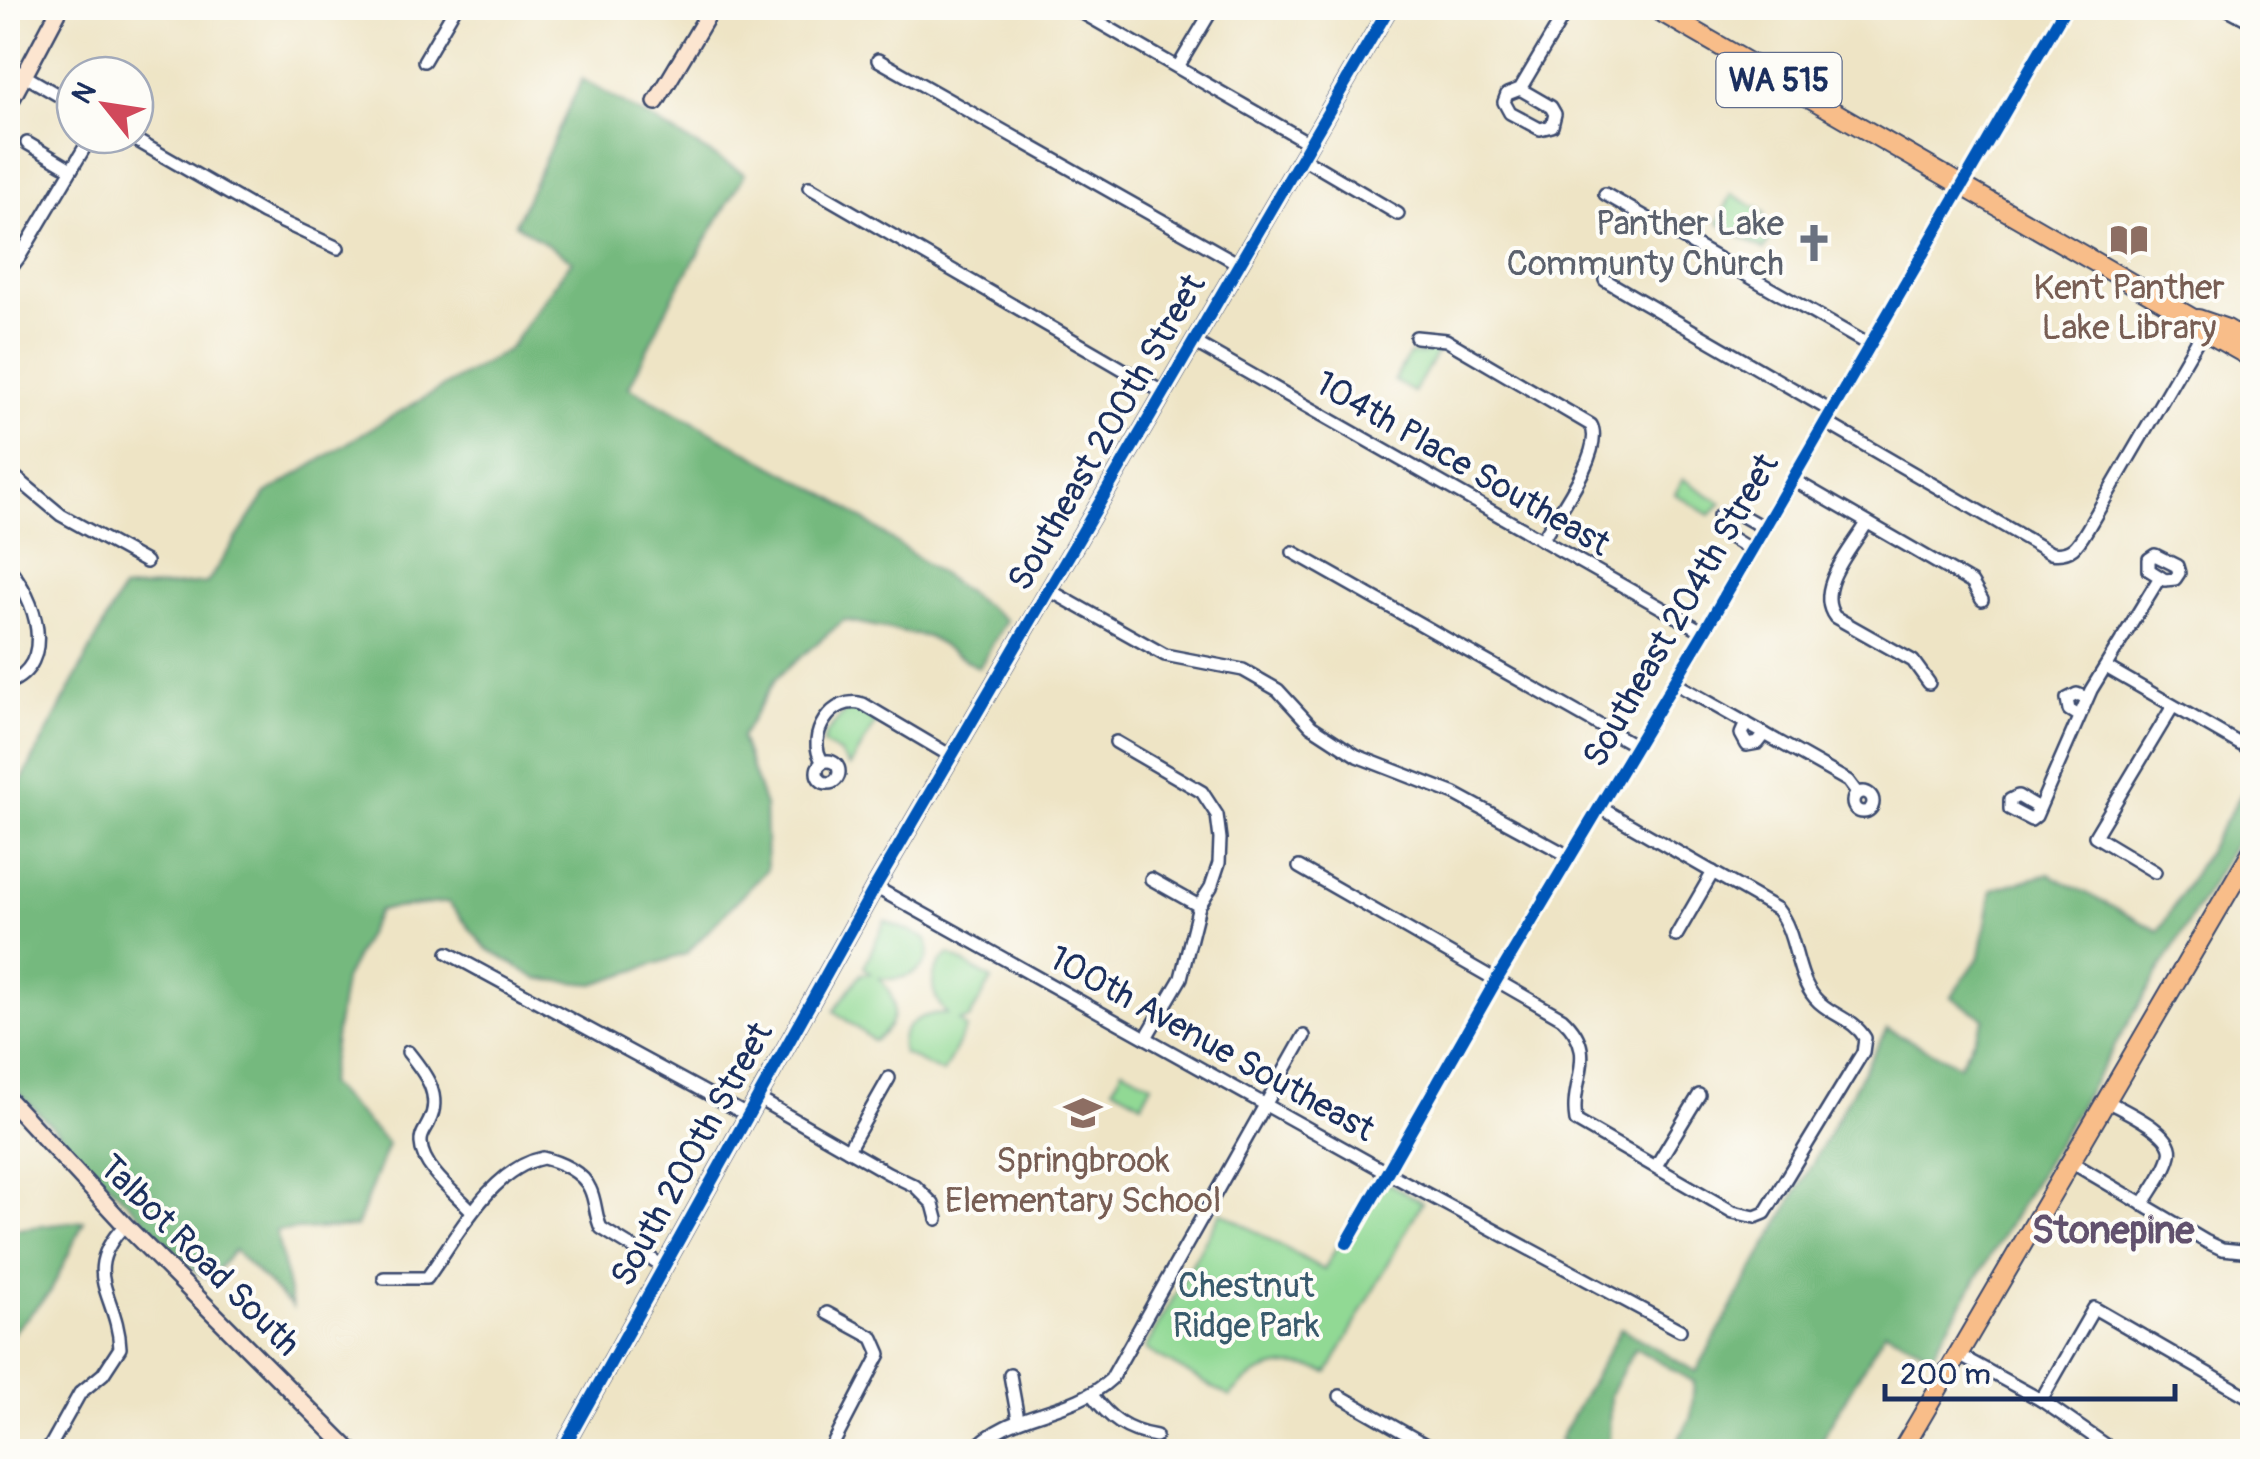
<svg xmlns="http://www.w3.org/2000/svg" width="2260" height="1459" font-family="Pangolin,sans-serif">
  <rect width="100%" height="100%" fill="#fdfcf7"/>
  <filter id="ink" filterUnits="userSpaceOnUse"><feTurbulence type="fractalNoise" baseFrequency=".01" numOctaves="2"/><feDisplacementMap in="SourceGraphic" scale="20" xChannelSelector="R" yChannelSelector="G"/><feConvolveMatrix kernelMatrix="1 2 1 2 8 2 1 2 1" color-interpolation-filters="sRGB"/></filter>
  <filter id="wash" filterUnits="userSpaceOnUse"><feTurbulence type="fractalNoise" baseFrequency=".0048" numOctaves="4" result="noise"/><feDisplacementMap in="SourceGraphic" scale="40" xChannelSelector="R" yChannelSelector="G"/><feGaussianBlur stdDeviation="2.25" result="paint"/><feColorMatrix in="noise" values="0 0 0 0 0 0 0 0 0 0 0 0 0 0 0 0 0 1.4 0 .05"/><feComposite in="paint" operator="in"/></filter>
  <g filter="url(#wash)">
    <rect width="100%" height="100%" fill="#eee4c5"/>
    <!-- green -->
    <g fill="#91d994" stroke="#568479" stroke-width="2.5">
      <polygon points="1732,194 1765,213 1759,223 1774,231 1764,250 1718,223"/>
      <polygon points="1441,345 1414,392 1394,381 1409,354 1422,354"/>
      <polygon points="1683,479 1722,503 1710,515 1675,494"/>
      <polygon points="847,709 858,710 877,720 850,767 839,753 823,744 826,734"/>
      <path d="M885,921L927,939C937,969 903,983 879,978C899,999 900,1023 874,1041L834,1011L861,974L870,973L864,967Z"/>
      <path d="M949,954L992,980L969,1019L959,1021L966,1028L943,1073L903,1053C895,1026 924,1011 947,1014C929,994 927,973 949,954Z"/>
      <polygon points="1123,1069 1152,1084 1142,1103 1113,1087"/>
      <path d="M1375,1176L1422,1202L1328,1373C1291,1359 1255,1365 1230,1397L1145,1349L1221,1212L1324,1270Z"/>
    </g>
    <!-- forest -->
    <g fill="#74b97e" stroke="#48746e" stroke-width="2.5">
      <polygon points="582,79 745,174 672,298 629,387 834,499 1006,620 979,668 928,637 844,620 776,678 741,738 765,806 767,869 686,954 594,984 538,979 486,948 448,902 379,910 344,980 328,1084 388,1144 356,1227 276,1231 292,1307 234,1250 211,1278 198,1274 8,1082 8,807 122,590 207,583 266,494 370,429 509,349 572,260 515,224"/>
      <polygon points="2248,783 2252,785 2252,815 1932,1354 1885,1331 1821,1440 1840,1451 1672,1451 1691,1417 1694,1382 1635,1348 1610,1395 1609,1445 1620,1451 1579,1451 1559,1440 1621,1328 1696,1372 1887,1029 1959,1065 1985,1019 1951,997 1980,956 1992,889 2049,874 2159,931"/>
      <polygon points="84,1221 51,1291 8,1338 8,1230"/>
    </g>
  </g>
  <g filter="url(#ink)">
    <g fill="none" stroke-linecap="round" stroke-linejoin="round">
      <!-- street casing -->
      <g stroke="#3b4a6d" stroke-width="16">
        <g id="street">
          <polyline points="1074,8 1309,143"/>
          <polyline points="2226,8 2252,22"/>
          <polyline points="878,60 1239,264"/>
          <polyline points="424,61 455,8"/>
          <polyline points="8,66 75,105"/>
          <polyline points="1178,67 1213,8"/>
          <polyline points="1520,89 1551,107 1555,114 1552,126 1540,129 1510,113 1504,102 1507,94 1520,89 1568,8"/>
          <polyline points="127,135 263,213 338,248"/>
          <polyline points="27,143 71,169"/>
          <polyline points="1301,157 1398,214"/>
          <polyline points="809,187 1164,393"/>
          <polyline points="1605,194 1869,345"/>
          <polyline points="8,272 20,256 92,135"/>
          <polyline points="1605,280 1831,411"/>
          <path d="M1416,337L1446,340L1591,425C1605,450 1556,516 1542,540"/>
          <polyline points="1194,342 1704,632"/>
          <path d="M1825,422L2051,553C2072,556 2078,545 2088,528L2204,329"/>
          <polyline points="8,471 61,515 146,562"/>
          <polyline points="1792,479 1972,583 1982,600"/>
          <path d="M1867,523C1852,548 1814,589 1835,617L1913,661L1929,683"/>
          <polyline points="1751,550 1720,531 1719,516 1732,510 1764,528"/>
          <polyline points="1293,552 1636,746"/>
          <polygon points="2155,555 2177,566 2179,573 2175,579 2165,580 2149,570 2149,559"/>
          <path d="M8,567C35,598 58,663 8,683"/>
          <polyline points="1049,590 1165,655 1243,670 1278,690 1311,726 1357,756 1455,794 1569,856"/>
          <polyline points="2106,667 2252,751"/>
          <polyline points="1673,682 1848,781 1857,793"/>
          <polyline points="2079,716 2069,710 2067,699 2077,694 2087,698"/>
          <polyline points="1746,723 1741,734 1747,745 1758,743 1765,734"/>
          <polyline points="1116,742 1202,792 1217,815 1220,839 1219,863 1211,887 1199,906 1181,978 1147,1036"/>
          <circle cx="828" cy="772" r="11"/>
          <path d="M823,762C804,737 833,694 863,704L951,756"/>
          <circle cx="1863" cy="802" r="10"/>
          <polyline points="2037,813 2035,806 2018,796 2010,800 2010,809 2031,820 2036,816 2091,690 2160,577"/>
          <path d="M1299,867L1562,1018C1601,1054 1569,1079 1576,1121L1733,1212L1755,1217L1765,1213L1863,1052L1865,1038C1853,1018 1829,1015 1815,998C1794,973 1798,935 1777,909L1599,807"/>
          <polyline points="2155,872 2095,836 2173,706"/>
          <polyline points="1151,879 1199,906"/>
          <polyline points="875,887 1386,1172 1680,1330"/>
          <polyline points="1676,936 1713,872"/>
          <polyline points="448,953 747,1115"/>
          <path d="M408,1052C424,1072 443,1095 429,1122C426,1129 420,1135 421,1143C422,1168 456,1194 472,1211"/>
          <polyline points="757,1098 888,1173 915,1186 933,1204 937,1219"/>
          <path d="M2107,1101C2124,1111 2176,1133 2170,1155C2166,1172 2152,1189 2143,1205"/>
          <polyline points="848,1150 889,1078"/>
          <polyline points="2071,1162 2205,1241 2222,1249 2252,1252"/>
          <polyline points="1656,1166 1699,1095"/>
          <polyline points="1347,1243 1497,979 1704,632 2065,8"/>
          <path d="M384,1278H427C456,1238 491,1168 543,1158C560,1162 583,1172 590,1189C596,1201 595,1216 601,1228L663,1266"/>
          <polyline points="827,1313 873,1338 880,1354 829,1452"/>
          <polyline points="1957,1354 2041,1400 2116,1452"/>
          <polyline points="1010,1375 1018,1419"/>
          <path d="M1092,1395C1110,1419 1126,1431 1156,1436"/>
          <polyline points="1340,1396 1438,1452"/>
          <polyline points="2041,1400 2094,1308 2252,1399"/>
          <path d="M47,1452L80,1393L103,1374L120,1348C118,1294 78,1274 125,1225"/>
          <path d="M971,1452C1009,1409 1070,1417 1111,1379L1304,1036"/>
        </g>
      </g>
      <!-- secondary casing -->
      <g stroke="#3b4a6d" stroke-width="20">
        <g id="secondary">
          <polyline points="656,102 712,8"/>
          <polyline points="8,106 60,8"/>
          <polyline points="8,1099 125,1225 352,1452"/>
          <polyline points="561,1452 875,887 1389,8"/>
        </g>
      </g>
      <!-- primary casing -->
      <g stroke="#3b4a6d" stroke-width="22">
        <g id="primary">
          <polyline points="1654,8 2192,318 2213,336 2252,358"/>
          <polyline points="2198,319 2227,329 2252,344"/>
          <polyline points="1901,1452 2252,851"/>
        </g>
      </g>
      <!-- street -->
      <use href="#street" stroke="#fff" stroke-width="11"/>
      <!-- secondary -->
      <use href="#secondary" stroke="#fce5d0" stroke-width="15"/>
      <!-- primary -->
      <use href="#primary" stroke="#f8bd89" stroke-width="18"/>
      <!-- cycleway casing -->
      <g stroke="#fdfcf7" stroke-width="19">
        <g id="cycleway">
          <polyline points="1347,1243 1497,979 1704,632 2065,8"/>
          <polyline points="561,1452 875,887 1389,8"/>
        </g>
      </g>
      <!-- cycleway -->
      <use href="#cycleway" stroke="#0057b8" stroke-width="12"/>
    </g>
  </g>
  <!-- icons -->
  <defs>
    <g id="library-bare" transform="scale(3)"><path d="M-6-4Q-3-5.5-.7-3.5V5Q-3 3-6 4ZM6-4Q3-5.5 .7-3.5V5Q3 3 6 4Z" fill="#8d6e63" stroke="#fdfcf7" stroke-width="2.5" paint-order="stroke"/></g>
    <g id="church-bare" transform="scale(3)"><path d="M-1.2-6h2.4v3.5h3.3v2.4h-3.3V6h-2.4V-.1h-3.3v-2.4h3.3Z" fill="#6b7280" stroke="#fdfcf7" stroke-width="2.5" paint-order="stroke"/></g>
    <g id="school-bare" transform="scale(3)"><path d="M0-5L7-2L0 1L-7-2ZM-4 1L0 2.5L4 1V4Q0 6-4 4Z" fill="#8d6e63" stroke="#fdfcf7" stroke-width="2.5" paint-order="stroke"/></g>
  </defs>
  <g fill-rule="evenodd">
    <use href="#library-bare" x="2129" y="240"/>
    <use href="#church-bare" x="1814" y="243"/>
    <use href="#school-bare" x="1083" y="1113"/>
  </g>
  <g text-anchor="middle" stroke-width="8" stroke-linejoin="round" paint-order="stroke">
    <!-- shield labels -->
    <rect fill="#fdfcf7" stroke="#5f6c8c" stroke-width="2.5" x="1716.5" y="53" width="125" height="54" rx="8"/>
    <g font-size="32" font-weight="bold" fill="#1b2f5e">
      <text x="1779" y="91">WA 515</text>
    </g>
    <!-- worship labels -->
    <g font-size="35" fill="#5b616d" stroke="#fdfcf7" text-anchor="end">
      <text x="1784" y="235">Panther Lake<tspan x="1784" dy="40">Communty Church</tspan></text>
    </g>
    <!-- education labels -->
    <g font-size="35" fill="#785e54" stroke="#fdfcf7">
      <text x="2129" y="299">Kent Panther<tspan x="2129" dy="40">Lake Library</tspan></text>
      <text x="1083" y="1172">Springbrook<tspan x="1083" dy="40">Elementary School</tspan></text>
    </g>
    <!-- street labels -->
    <g font-size="35" fill="#1b2f5e" stroke="#fdfcf7">
      <text transform="translate(1106 432) rotate(-60)" y="12">Southeast 200th Street</text>
      <text transform="translate(1463 463) rotate(30)" y="12">104th Place Southeast</text>
      <text transform="translate(1680 610) rotate(-60)" y="12">Southeast 204th Street</text>
      <text transform="translate(1212 1043) rotate(29)" y="12">100th Avenue Southeast</text>
      <text transform="translate(691 1154) rotate(-61)" y="12">South 200th Street</text>
      <text transform="translate(200 1255) rotate(45)" y="12">Talbot Road South</text>
    </g>
    <!-- park labels -->
    <g font-size="35" fill="#385a6c" stroke="#fdfcf7">
      <text x="1246" y="1297">Chestnut<tspan x="1246" dy="40">Ridge Park</tspan></text>
    </g>
    <!-- neighbourhood labels -->
    <g font-size="38" font-weight="bold" fill="#62526e" stroke="#fdfcf7">
      <text x="2113" y="1243">Stonepine</text>
    </g>
  </g>
  <!-- margin -->
  <rect width="2260" height="1459" fill="none" stroke="#fdfcf7" stroke-width="40"/>
  <!-- north arrow -->
  <g transform="translate(105 105) rotate(300)"><circle r="48" fill="#fdfcf7" stroke="#a3aaba" stroke-width="2.5"/>
  <path d="M0-8L18 38L0 25L-18 38Z" fill="#d1495b"/>
  <text y="-15" font-size="28" font-weight="bold" text-anchor="middle" fill="#1b2f5e">N</text>
  </g>
  <!-- scale -->
  <path d="M1885 1384v15h290v-15" fill="none" stroke="#1b2f5e" stroke-width="5"/>
  <text x="1900" y="1384" font-size="30" fill="#1b2f5e" stroke="#fdfcf7" stroke-width="8" paint-order="stroke">200 m</text>
</svg>
